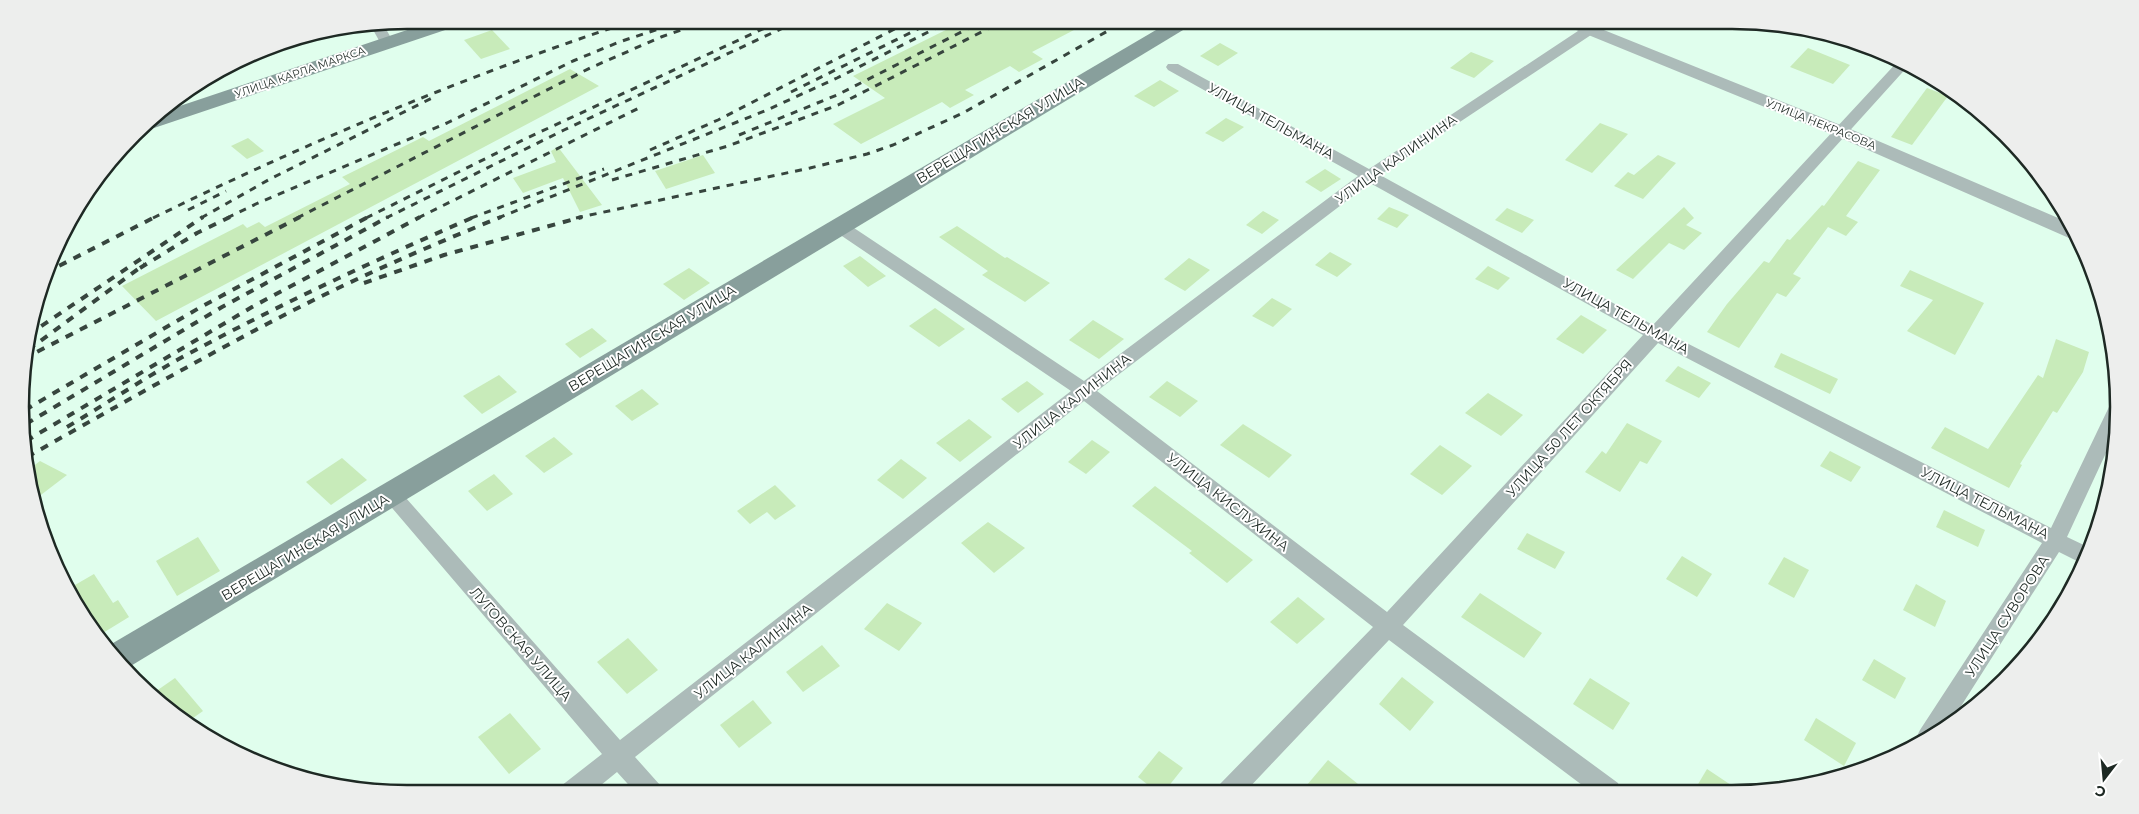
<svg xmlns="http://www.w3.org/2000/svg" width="2139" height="814" font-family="Montserrat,sans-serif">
  <rect width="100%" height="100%" fill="#e0feed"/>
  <!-- building -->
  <g fill="#c8ebba">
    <polygon points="966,20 1093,20 1032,52 1043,59 1019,72 1010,66 965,90 974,95 950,108 942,102 861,144 833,124 885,98 853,76"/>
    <polygon points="492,30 510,49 481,59 464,40"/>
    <polygon points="1220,43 1238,53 1218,66 1200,56"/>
    <polygon points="1808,48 1850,65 1833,84 1790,67"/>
    <polygon points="1471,52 1494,61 1474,78 1450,68"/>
    <polygon points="570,69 599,86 156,321 122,286 243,224 247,228 259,222 265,227 350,184 342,177 423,137 429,141"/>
    <polygon points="1160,80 1179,91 1154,107 1134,96"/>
    <polygon points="1927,88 1948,96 1912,145 1891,137"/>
    <polygon points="1226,118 1244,127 1223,142 1205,133"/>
    <polygon points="1600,123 1628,134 1592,173 1565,160"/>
    <polygon points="248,138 264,151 247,159 231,146"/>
    <polygon points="558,147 577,172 602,205 580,212 563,178 523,193 513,178 556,162 551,151"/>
    <polygon points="703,155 715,173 666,189 655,171"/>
    <polygon points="1658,155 1676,163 1643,199 1614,186 1628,172 1634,175"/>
    <polygon points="1858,161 1880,170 1846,216 1858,222 1846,236 1828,227 1793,274 1801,278 1786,297 1777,293 1739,348 1707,332 1727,304 1764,261 1769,263 1787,239 1790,240 1822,205 1824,206"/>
    <polygon points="1325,169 1341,179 1321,192 1305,182"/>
    <polygon points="1389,207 1409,215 1397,228 1377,219"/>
    <polygon points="1684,207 1694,218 1686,225 1702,233 1684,250 1669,243 1633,279 1616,270"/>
    <polygon points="1507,208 1534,220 1522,233 1495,220"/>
    <polygon points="1263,211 1279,220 1262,234 1246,225"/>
    <polygon points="957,226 1005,258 1007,257 1050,283 1025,302 982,275 988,271 939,237"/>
    <polygon points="1330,252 1352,264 1337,277 1315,265"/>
    <polygon points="860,256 886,276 868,287 843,266"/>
    <polygon points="1189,258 1210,270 1185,291 1164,279"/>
    <polygon points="1488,266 1510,278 1498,290 1475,279"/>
    <polygon points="689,268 710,283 684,300 663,284"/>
    <polygon points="1910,270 1984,303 1955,355 1907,331 1933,300 1900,286"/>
    <polygon points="1272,298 1292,309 1273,327 1252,316"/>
    <polygon points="935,308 965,329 939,347 909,326"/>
    <polygon points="1581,315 1607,330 1583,354 1556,339"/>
    <polygon points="1093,320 1124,339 1099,359 1069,340"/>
    <polygon points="592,328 607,341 580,358 565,344"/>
    <polygon points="2056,339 2089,352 2083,372 2057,413 2053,411 2020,464 2022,465 2009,488 1931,448 1945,427 1988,449 2038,375 2043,378"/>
    <polygon points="1781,353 1838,379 1830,394 1774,367"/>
    <polygon points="1678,366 1711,383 1699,398 1665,381"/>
    <polygon points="499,375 517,392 482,414 463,396"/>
    <polygon points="1027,381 1044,394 1018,413 1001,399"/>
    <polygon points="1167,381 1198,401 1180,417 1149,397"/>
    <polygon points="642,389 659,404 632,421 615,406"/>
    <polygon points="1488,393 1523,415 1501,436 1465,413"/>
    <polygon points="969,419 992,437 960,462 936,443"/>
    <polygon points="1627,423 1662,441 1647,464 1640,461 1620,492 1585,472 1602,451 1606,454"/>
    <polygon points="1243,424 1292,455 1269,478 1220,445"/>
    <polygon points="554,437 573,454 544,473 525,456"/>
    <polygon points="1092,440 1110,452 1086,474 1068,462"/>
    <polygon points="1440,445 1472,466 1442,495 1410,474"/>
    <polygon points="1830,451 1861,467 1851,482 1820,466"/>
    <polygon points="342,458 367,480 331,505 306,482"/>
    <polygon points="901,459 927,478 903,499 877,480"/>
    <polygon points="40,461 67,475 33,501 28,483 27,471"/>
    <polygon points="494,474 513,494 487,511 468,491"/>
    <polygon points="775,485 796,506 775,520 767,512 750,524 737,511"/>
    <polygon points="1155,486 1210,527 1253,560 1227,583 1189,553 1192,551 1132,506"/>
    <polygon points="1944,510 1985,530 1978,547 1936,527"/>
    <polygon points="988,522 1025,548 994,573 961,543"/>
    <polygon points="1527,533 1565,552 1555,569 1517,549"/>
    <polygon points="198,537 220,571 177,596 156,561"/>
    <polygon points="1682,556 1712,574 1697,597 1666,579"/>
    <polygon points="1784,557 1809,570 1794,598 1768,584"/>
    <polygon points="94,574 113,603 118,600 129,617 98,636 85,622 68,589"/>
    <polygon points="1916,584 1946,601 1935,627 1903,610"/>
    <polygon points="1480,593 1542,633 1524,658 1461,617"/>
    <polygon points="1298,597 1325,619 1297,644 1270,622"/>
    <polygon points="887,603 922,623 899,651 864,629"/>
    <polygon points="628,638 658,670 627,694 597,662"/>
    <polygon points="822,645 840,666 803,692 786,672"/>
    <polygon points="1874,659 1906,678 1895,699 1862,680"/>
    <polygon points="1402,677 1434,702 1410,731 1379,704"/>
    <polygon points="175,678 203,711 186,723 172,714 152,694"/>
    <polygon points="1590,678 1630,703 1613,730 1573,704"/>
    <polygon points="753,700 772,723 739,748 720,725"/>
    <polygon points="510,713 541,749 509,774 478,737"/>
    <polygon points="1816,718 1856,743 1844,766 1804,740"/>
    <polygon points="1159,751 1183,768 1164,792 1157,792 1138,777"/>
    <polygon points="1328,760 1368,792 1301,792"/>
    <polygon points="1707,769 1740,791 1694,791"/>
  </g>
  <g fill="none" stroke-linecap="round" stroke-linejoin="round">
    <!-- minor -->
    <g fill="#acbbb9" fill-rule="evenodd">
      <path d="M1592,20H1607L1594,33L1380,175L1653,325L1900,59L1910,64L1667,333L2051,528L2108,409L2110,404L2117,402L2118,427L2067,537L2088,547L2081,563L2059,552L1951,722L1919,744L1916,738L1920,730L2042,543L1658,343L1403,625L1618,783L1621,791H1590L1389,640L1245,792H1217L1220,784L1373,627L1084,401L635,757L660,785L663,793H636L617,772L590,794H558L561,786L602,754L381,495L384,489L391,487L398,489L620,740L1071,391L833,230L831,226L833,222L839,221L845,222L1084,381L1358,176L1168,70L1166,67L1168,64H1178L1369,169L1584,27ZM1370,183L1643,335L1387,612L1097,391Z"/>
      <polygon points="383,24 394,43 392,46 382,46 371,26"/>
    </g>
    <!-- tertiary -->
    <polygon fill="#acbbb9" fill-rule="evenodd" points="1557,20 1579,20 1848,128 2072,224 2079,239 2069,238 1836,136 1559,23"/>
    <!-- secondary -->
    <g fill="#889f9c" fill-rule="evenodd">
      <polygon points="437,20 465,20 463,24 151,129 140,130 153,115"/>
      <polygon points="1173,20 1195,20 1193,24 129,667 108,646"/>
    </g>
    <!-- rail-far1 -->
    <g stroke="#37453e" stroke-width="3" stroke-dasharray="7 7" stroke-linecap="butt">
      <polyline points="791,92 928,24"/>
      <polyline points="739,135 837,95 985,20"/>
      <polyline points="650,150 718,120 912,20"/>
      <polyline points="612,180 728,146 838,105 1005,20"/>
      <polyline points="188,210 226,191"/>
      <path d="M153,218C310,141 470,74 636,20"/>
      <polyline points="201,218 270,179 434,97"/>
      <polyline points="227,218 258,203 447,123 573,61 619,42 686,20"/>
      <polyline points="297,218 590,68 661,37 710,20"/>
      <polyline points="366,218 527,138 782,20"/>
      <polyline points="386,218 564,130 800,20"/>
      <polyline points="418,218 641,107"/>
      <polyline points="471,218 604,169"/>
      <polyline points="498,218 767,110 837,78 952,20"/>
      <polyline points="576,218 810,168 867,154 893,145 963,113 1127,20"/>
    </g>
    <!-- rail -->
    <g stroke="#37453e" stroke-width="4" stroke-dasharray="8 8" stroke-linecap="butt">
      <polyline points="140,268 197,233 230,217"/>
      <polyline points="45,273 155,217"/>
      <polyline points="364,283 444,255 582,217"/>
      <polyline points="28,335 203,217"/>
      <polyline points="28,350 145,264"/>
      <polyline points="23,359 300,217"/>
      <polyline points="25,410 199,308 368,217"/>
      <polyline points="26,424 222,307 388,217"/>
      <path d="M67,427C104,405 140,381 177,360C274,307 373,261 474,217"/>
      <polyline points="26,441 252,307 420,217"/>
      <path d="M27,457C114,408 201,358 290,312C358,277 429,246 501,217"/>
    </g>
  </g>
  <g text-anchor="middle" stroke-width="4" stroke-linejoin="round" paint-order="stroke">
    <!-- far-street labels -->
    <g font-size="11" fill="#1e2924" stroke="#fff">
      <text transform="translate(300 72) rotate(-19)" y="4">УЛИЦА КАРЛА МАРКСА</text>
      <text transform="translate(1821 124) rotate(22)" y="4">УЛИЦА НЕКРАСОВА</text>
    </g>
    <!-- street labels -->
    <g font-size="14" fill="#1e2924" stroke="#fff">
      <text transform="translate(1271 121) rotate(29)" y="5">УЛИЦА ТЕЛЬМАНА</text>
      <text transform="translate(1000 130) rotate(-31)" y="5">ВЕРЕЩАГИНСКАЯ УЛИЦА</text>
      <text transform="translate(1396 159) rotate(-35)" y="5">УЛИЦА КАЛИНИНА</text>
      <text transform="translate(1626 316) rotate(29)" y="5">УЛИЦА ТЕЛЬМАНА</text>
      <text transform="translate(652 338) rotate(-31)" y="5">ВЕРЕЩАГИНСКАЯ УЛИЦА</text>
      <text transform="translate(1072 401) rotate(-38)" y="5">УЛИЦА КАЛИНИНА</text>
      <text transform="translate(1569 428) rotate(-48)" y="5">УЛИЦА 50 ЛЕТ ОКТЯБРЯ</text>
      <text transform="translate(1228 502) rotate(38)" y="5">УЛИЦА КИСЛУХИНА</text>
      <text transform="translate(1985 503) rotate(27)" y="5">УЛИЦА ТЕЛЬМАНА</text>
      <text transform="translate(305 547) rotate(-31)" y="5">ВЕРЕЩАГИНСКАЯ УЛИЦА</text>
      <text transform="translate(2007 616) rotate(-57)" y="5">УЛИЦА СУВОРОВА</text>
      <text transform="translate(521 644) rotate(49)" y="5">ЛУГОВСКАЯ УЛИЦА</text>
      <text transform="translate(753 651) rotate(-38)" y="5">УЛИЦА КАЛИНИНА</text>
    </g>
  </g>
  <!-- crop -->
  <path d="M0 0H2139V814H0ZM407 29H1732A378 378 0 0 1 2110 407V407A378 378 0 0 1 1732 785H407A378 378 0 0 1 29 407V407A378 378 0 0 1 407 29Z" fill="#edeeed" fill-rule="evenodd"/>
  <path fill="none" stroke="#1e2924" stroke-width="2.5" d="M407 29H1732A378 378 0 0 1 2110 407V407A378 378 0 0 1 1732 785H407A378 378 0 0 1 29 407V407A378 378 0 0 1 407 29Z"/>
  <!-- north arrow -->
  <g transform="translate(2104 779) rotate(196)" stroke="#ffffff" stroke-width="4" paint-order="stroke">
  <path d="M0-4L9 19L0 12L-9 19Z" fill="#1e2924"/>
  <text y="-8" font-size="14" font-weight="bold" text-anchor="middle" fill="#1e2924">С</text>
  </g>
</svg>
